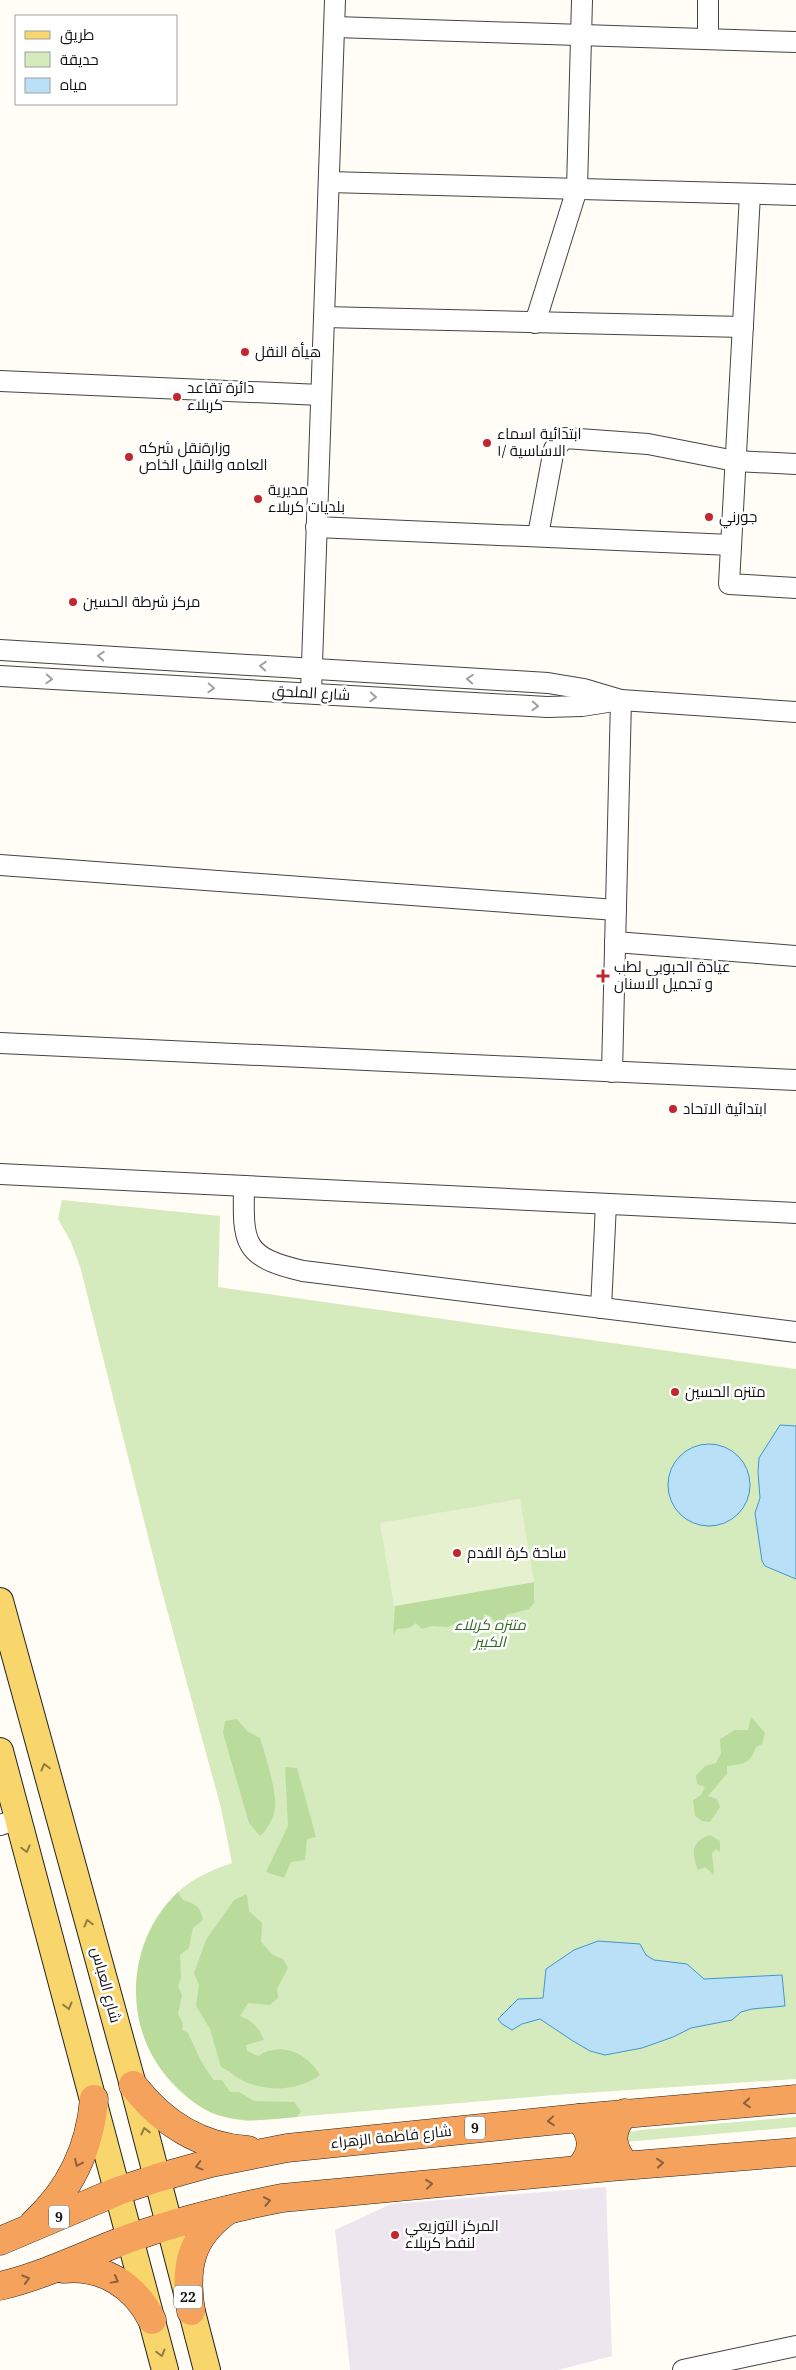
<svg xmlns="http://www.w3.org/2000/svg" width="796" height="2370" font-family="'Noto Serif',Cairo,serif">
  <rect width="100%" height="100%" fill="#fffdf5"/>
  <!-- industrial -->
  <polygon fill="#eee6ef" points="606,2187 612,2356 558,2370 350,2370 335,2230 391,2204"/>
  <!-- green -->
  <g fill="#d5ebbd">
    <path d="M62,1200L220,1216L218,1287L796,1369V2079L554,2095L248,2121C235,2119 220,2117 208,2111C131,2071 112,1962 171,1899C188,1880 209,1871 232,1863L221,1808L160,1584L80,1266L70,1240L58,1219Z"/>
    <polygon points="796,2117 796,2127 625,2142 625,2133 641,2130"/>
  </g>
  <!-- forest -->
  <g fill="#b9dc9c">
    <polygon points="534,1582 534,1603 529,1609 506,1615 506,1622 496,1623 490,1616 484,1614 483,1628 473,1627 463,1619 448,1627 431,1626 422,1629 416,1623 409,1628 397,1629 393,1635 395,1606"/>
    <path d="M751,1717L765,1733L762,1744L756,1747C750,1764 744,1764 727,1766V1774L708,1796L717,1799L720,1807L710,1822L702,1821L695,1816L693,1800L701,1795L705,1787L697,1784L696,1776L705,1766L716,1763L721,1753L720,1739L735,1730H748Z"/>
    <path d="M237,1719L247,1731L260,1738C265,1754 277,1792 275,1808C274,1818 267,1830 260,1836L249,1823L223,1733L225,1721Z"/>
    <polygon points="285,1767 297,1768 316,1837 307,1839 305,1860 291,1862 284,1878 266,1872 288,1826"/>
    <path d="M710,1835L720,1841V1852L716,1849L712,1853L714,1875L705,1867L698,1870C692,1853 690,1842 710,1835Z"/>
    <path d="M178,1892L183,1900C196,1904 201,1907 203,1920L193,1928L189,1948L180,1955L181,1978L178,1986L182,1995L178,2014L183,2023L182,2030L188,2033C197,2052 201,2064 214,2080H222L230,2092H239L254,2101L294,2102L301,2111L297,2117C267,2120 238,2124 210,2112C194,2104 180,2091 168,2078C121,2024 127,1942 178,1892Z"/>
    <path d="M247,1894L249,1911L262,1923L261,1942L273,1955L283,1959L288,1968L277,1989L278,1998L270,2005L248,2003L240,2016C253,2021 258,2027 264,2040L246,2045L247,2051L258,2056C281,2041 307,2053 320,2075C299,2090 273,2092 248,2083C239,2080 230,2071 221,2067L210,2029L196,2006L199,1985L194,1973L206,1940L234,1900Z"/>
  </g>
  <!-- pitch -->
  <polygon fill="#e6f2cf" points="520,1499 534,1582 394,1606 380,1523"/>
  <!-- water -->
  <g fill="#b9e0f7" stroke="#3f96cf">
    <polygon points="780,1425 796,1426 796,1579 765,1566 762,1561 755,1513 760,1498 758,1472 759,1458"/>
    <circle cx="709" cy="1485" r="41"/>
    <polygon points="598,1941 640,1944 646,1955 654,1960 687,1964 704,1979 782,1975 785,2006 752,2009 741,2012 732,2020 691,2028 673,2037 642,2048 605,2055 590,2051 573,2041 540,2019 522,2024 512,2030 502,2024 498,2019 518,1999 543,1998 546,1969 574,1950"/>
  </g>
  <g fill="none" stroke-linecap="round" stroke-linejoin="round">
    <!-- minor casing -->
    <g stroke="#444" stroke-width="22">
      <g id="minor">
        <polyline points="335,27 796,42"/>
        <polyline points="708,39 708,0"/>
        <polyline points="329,182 796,195"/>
        <polyline points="750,194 729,584 796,588"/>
        <polyline points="324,317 743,327"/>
        <polyline points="535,323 577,189 582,0"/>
        <polyline points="0,381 321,395"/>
        <polyline points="316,527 731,545"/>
        <polyline points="538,535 554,449 565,438 648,444 735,461 796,464"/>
        <polyline points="0,650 548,683 584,689 621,700 796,712"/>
        <polyline points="0,676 547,707 582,706 614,701"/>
        <polyline points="311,693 335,0"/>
        <polyline points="0,865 616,910"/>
        <polyline points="615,942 796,956"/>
        <polyline points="0,1043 796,1080"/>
        <polyline points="612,1072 621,700"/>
        <polyline points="0,1174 796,1213"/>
        <path d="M244,1186C243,1243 242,1257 303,1271L796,1332"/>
        <polyline points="601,1308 606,1204"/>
        <polyline points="0,1825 18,1819"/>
        <polyline points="683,2370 796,2346"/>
      </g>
    </g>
    <!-- major casing -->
    <g stroke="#222" stroke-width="28">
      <g id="major">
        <polyline points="0,1601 133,2085 207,2370"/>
        <polyline points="0,1751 165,2370"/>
      </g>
    </g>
    <!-- highway casing -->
    <g stroke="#222" stroke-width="29">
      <g id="highway">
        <path d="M133,2085C162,2123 201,2147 248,2150"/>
        <path d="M625,2113C609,2130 610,2148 626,2165"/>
        <path d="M579,2118C594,2135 595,2152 579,2169"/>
        <path d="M34,2223C70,2190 90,2148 94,2099"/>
        <polyline points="0,2241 118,2191 157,2178 211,2163 287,2148 579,2118 796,2099"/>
        <path d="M63,2269C102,2265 135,2285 152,2320"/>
        <path d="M0,2286C47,2275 88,2253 133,2237C182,2220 231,2208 282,2198L610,2167L796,2152"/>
        <path d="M191,2311C184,2267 190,2237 228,2210"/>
      </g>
    </g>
    <!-- minor -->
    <use href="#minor" stroke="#fff" stroke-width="20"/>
    <!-- major -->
    <use href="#major" stroke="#f9d66b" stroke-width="26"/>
    <!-- highway -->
    <use href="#highway" stroke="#f5a25d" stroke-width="28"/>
  </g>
  <!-- one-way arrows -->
  <defs><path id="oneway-chevron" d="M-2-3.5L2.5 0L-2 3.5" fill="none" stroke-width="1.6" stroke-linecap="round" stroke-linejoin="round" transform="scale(1.25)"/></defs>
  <g stroke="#a0a0a0">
    <use href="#oneway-chevron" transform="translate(101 656) rotate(-176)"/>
    <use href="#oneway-chevron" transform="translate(263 666) rotate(-176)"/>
    <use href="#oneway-chevron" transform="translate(49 679) rotate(3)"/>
    <use href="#oneway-chevron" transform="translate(470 679) rotate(-176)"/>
    <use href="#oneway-chevron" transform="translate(211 688) rotate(3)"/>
    <use href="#oneway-chevron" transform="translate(373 697) rotate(3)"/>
    <use href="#oneway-chevron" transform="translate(535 706) rotate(3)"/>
  </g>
  <g stroke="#917d42">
    <use href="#oneway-chevron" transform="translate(45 1767) rotate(-105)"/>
    <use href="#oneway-chevron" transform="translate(26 1849) rotate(75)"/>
    <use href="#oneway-chevron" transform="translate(88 1923) rotate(-105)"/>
    <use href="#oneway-chevron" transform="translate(68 2006) rotate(75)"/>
    <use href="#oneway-chevron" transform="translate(145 2131) rotate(-104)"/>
    <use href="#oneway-chevron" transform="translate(161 2353) rotate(75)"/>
  </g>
  <g stroke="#8e613b">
    <use href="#oneway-chevron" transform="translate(747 2103) rotate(175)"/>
    <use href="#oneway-chevron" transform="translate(551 2121) rotate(174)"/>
    <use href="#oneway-chevron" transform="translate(78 2163) rotate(115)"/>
    <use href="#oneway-chevron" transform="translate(660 2163) rotate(-5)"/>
    <use href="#oneway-chevron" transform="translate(199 2166) rotate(165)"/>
    <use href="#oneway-chevron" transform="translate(429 2184) rotate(-6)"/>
    <use href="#oneway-chevron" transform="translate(267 2201) rotate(-11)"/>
    <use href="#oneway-chevron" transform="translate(26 2279) rotate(-17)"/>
    <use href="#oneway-chevron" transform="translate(115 2280) rotate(29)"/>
  </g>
  <!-- markers -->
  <g fill="#c4262e" stroke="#fff" stroke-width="2">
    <circle cx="245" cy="352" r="5"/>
    <circle cx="177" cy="397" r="5"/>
    <circle cx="487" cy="443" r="5"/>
    <circle cx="129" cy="457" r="5"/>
    <circle cx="258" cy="499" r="5"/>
    <circle cx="709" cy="517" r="5"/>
    <circle cx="73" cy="602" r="5"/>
    <path d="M600.5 968.5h5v5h5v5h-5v5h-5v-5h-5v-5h5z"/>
    <circle cx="673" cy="1109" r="5"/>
    <circle cx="675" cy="1392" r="5"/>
    <circle cx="457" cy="1553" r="5"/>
    <circle cx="395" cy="2235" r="5"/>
  </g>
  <g text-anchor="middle" stroke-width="5" stroke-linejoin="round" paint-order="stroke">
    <!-- shield labels -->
    <g fill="#fff" stroke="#585858" stroke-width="1">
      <rect x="465" y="2116.5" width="20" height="23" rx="4"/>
      <rect x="49" y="2205.5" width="20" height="23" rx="4"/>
      <rect x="174" y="2285.5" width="28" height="23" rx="4"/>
    </g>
    <g font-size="14" font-weight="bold" fill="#111">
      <text x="475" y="2133">9</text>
      <text x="59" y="2222">9</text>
      <text x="188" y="2302">22</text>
    </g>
    <!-- poi labels -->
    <g font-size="15" fill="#111" stroke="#fff" text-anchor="start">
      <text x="255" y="357">هيأة النقل</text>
      <text x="187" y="393">دائرة تقاعد<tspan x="187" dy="17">كربلاء</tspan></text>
      <text x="497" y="439">ابتدائية اسماء<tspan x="497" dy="17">الاساسية /١</tspan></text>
      <text x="139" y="453">وزارةنقل شركه<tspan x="139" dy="17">العامه والنقل الخاص</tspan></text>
      <text x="268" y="495">مديرية<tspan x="268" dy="17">بلديات كربلاء</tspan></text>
      <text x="719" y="522">جورني</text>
      <text x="83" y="607">مركز شرطة الحسين</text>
      <text x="614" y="972">عيادة الحبوبي لطب<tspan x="614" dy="17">و تجميل الاسنان</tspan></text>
      <text x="683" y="1114">ابتدائية الاتحاد</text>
      <text x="685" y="1397">متنزه الحسين</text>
      <text x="467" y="1558">ساحة كرة القدم</text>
      <text x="405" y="2231">المركز التوزيعي<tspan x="405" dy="17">لنفط كربلاء</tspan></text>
    </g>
    <!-- street labels -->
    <g font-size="15" fill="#111" stroke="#fff">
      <text transform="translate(311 693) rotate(3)" y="5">شارع الملحق</text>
      <text transform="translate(106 1985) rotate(75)" y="5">شارع العباس</text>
      <text transform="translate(391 2137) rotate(-6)" y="5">شارع فاطمة الزهراء</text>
    </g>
    <!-- park labels -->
    <g font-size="15" font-style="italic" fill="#2f6b1f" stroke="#fff">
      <text x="490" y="1630">متنزه كربلاء<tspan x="490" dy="17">الكبير</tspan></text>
    </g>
  </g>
  <!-- legend -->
  <rect x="15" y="15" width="162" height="90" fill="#ffffff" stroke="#a0a0a0"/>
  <rect x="25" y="31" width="25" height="8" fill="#f9d66b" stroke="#a0a0a0"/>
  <text x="60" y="40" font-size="15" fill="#111111">طريق</text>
  <rect x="25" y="52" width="25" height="15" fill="#d5ebbd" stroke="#a0a0a0"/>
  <text x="60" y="65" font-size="15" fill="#111111">حديقة</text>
  <rect x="25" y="78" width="25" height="15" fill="#b9e0f7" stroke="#a0a0a0"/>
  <text x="60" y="90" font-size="15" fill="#111111">مياه</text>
</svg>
